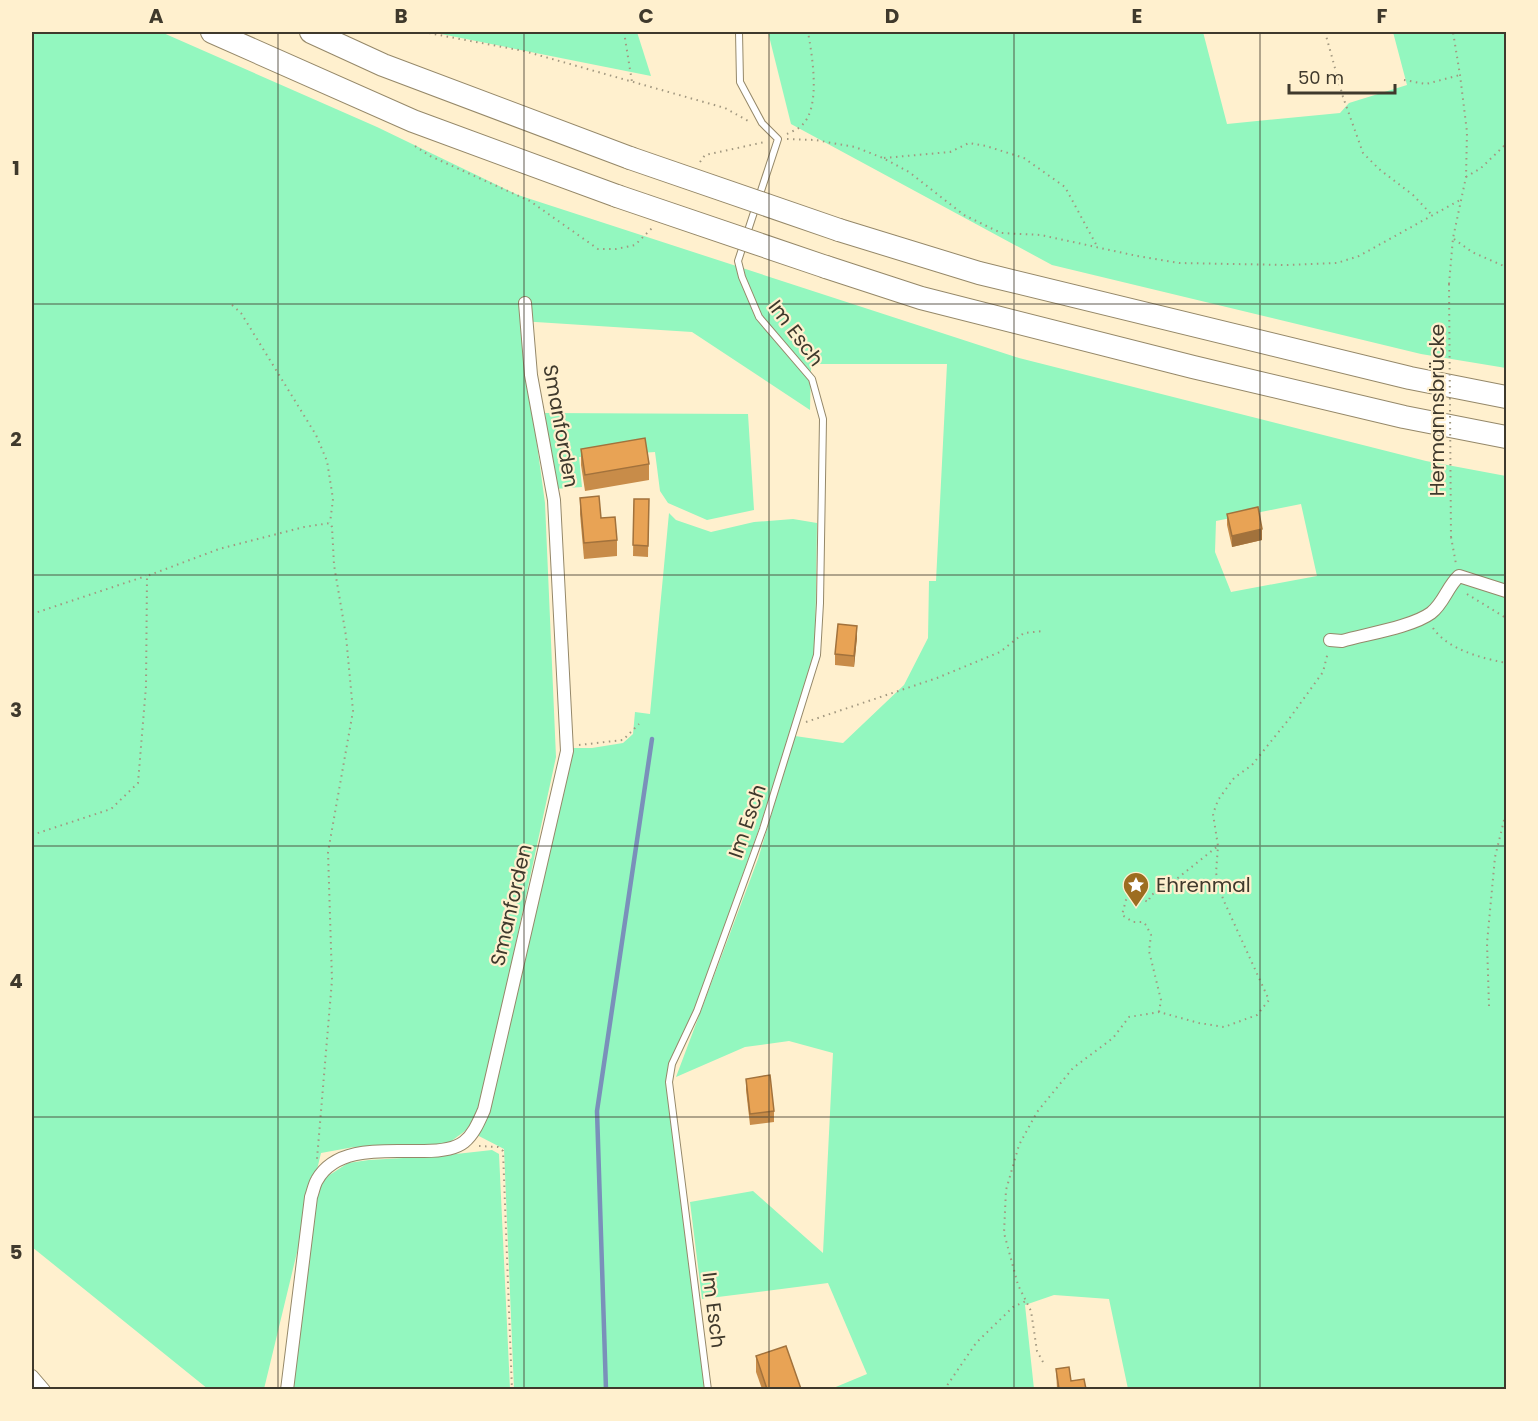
<svg xmlns="http://www.w3.org/2000/svg" width="1538" height="1421" font-family="Poppins,sans-serif">
  <rect width="100%" height="100%" fill="#fff0ce"/>
  <!-- green -->
  <g fill="#93f7bf" fill-rule="evenodd">
    <path d="M32,32H161L377,127L518,195L1019,358L1426,461L1506,476V1389H1128L1109,1299L1054,1295L1025,1305L1034,1389H831L867,1374L828,1283L702,1299L690,1202L753,1191L823,1253L833,1053L789,1041L745,1047L676,1077L758,859L795,736L843,743L904,685L928,638L929,581H936L947,364H811L810,410L692,332L520,321L545,503L556,757L479,1113L465,1131L450,1142L432,1146L354,1147L321,1153L264,1389H208L32,1247ZM1301,504L1317,576L1231,592L1215,552L1216,521Z"/>
    <polygon points="431,32 637,32 651,76"/>
    <polygon points="768,32 1203,32 1227,124 1340,113 1349,103 1407,85 1393,32 1506,32 1506,368 1421,354 1052,265 791,124"/>
    <polygon points="545,413 748,414 754,510 707,520 668,503 660,491 655,452 579,457 582,487 554,489"/>
    <polygon points="669,513 676,520 711,532 754,522 793,519 817,523 815,655 760,826 695,1008 670,1063 677,1164 706,1389 514,1389 504,1149 475,1134 570,748 592,748 623,743 633,734 635,712 650,714"/>
    <polygon points="492,1150 499,1154 510,1389 289,1390 317,1191 325,1178 348,1163 369,1160 438,1156"/>
  </g>
  <g fill="none" stroke-linecap="round" stroke-linejoin="round">
    <!-- stream -->
    <polyline stroke="#7a90ba" stroke-width="4.5" points="606,1390 597,1111 652,739"/>
    <!-- lane casing -->
    <g stroke="#958869" stroke-width="8">
      <polyline id="lane" points="708,1390 669,1082 672,1064 697,1011 763,829 817,655 820,603 823,419 812,379 759,317 742,277 738,261 778,139 762,123 740,82 739,32"/>
    </g>
    <!-- street casing -->
    <g stroke="#958869" stroke-width="14">
      <g id="street">
        <path d="M1330,640L1342,641C1366,634 1412,627 1431,613C1444,603 1447,587 1459,576L1506,591"/>
        <polyline points="32,1376 44,1390"/>
        <path d="M287,1390L311,1197C313,1192 314,1185 317,1180C337,1144 390,1152 424,1151C437,1151 454,1150 464,1142C474,1134 479,1121 484,1110L567,751L554,500L531,375L525,303"/>
      </g>
    </g>
    <!-- highway casing -->
    <g stroke="#958869" stroke-width="24">
      <g id="highway">
        <polyline points="212,32 413,121 617,196"/>
        <polyline points="311,32 383,65 630,158"/>
        <polyline points="839,230 979,273 1410,378 1506,397"/>
        <polyline points="826,267 921,298 1193,367 1404,417 1506,437"/>
      </g>
    </g>
    <!-- path -->
    <g stroke="#a29880" stroke-width="2" stroke-dasharray="1.5 4.5" stroke-linecap="butt">
      <polyline points="423,32 524,51 725,108 750,122"/>
      <polyline points="624,32 632,82"/>
      <polyline points="1325,32 1343,97 1363,153 1379,169 1413,195 1431,214"/>
      <polyline points="1404,80 1426,84 1460,75"/>
      <path d="M787,134C791,132 796,130 800,127C822,110 812,55 808,32"/>
      <polyline points="787,139 815,140 855,147 883,158 909,172 964,215 1001,233 1041,235 1137,256 1179,263 1287,265 1337,263 1359,256 1460,200"/>
      <polyline points="415,146 430,156 530,201 598,249 616,249 635,245 653,227"/>
      <polyline points="884,158 950,152 969,143 986,146 1024,158 1065,187 1098,248"/>
      <polyline points="700,162 705,155 765,142"/>
      <polyline points="1466,177 1481,168 1506,144"/>
      <polyline points="1454,239 1472,252 1506,267"/>
      <polyline points="1449,284 1453,238 1466,177 1467,132 1460,75 1453,32"/>
      <polyline points="232,305 241,313 316,435 327,461 333,499 330,523"/>
      <polyline points="1451,537 1456,564"/>
      <polyline points="1467,594 1506,618"/>
      <polyline points="32,614 146,576"/>
      <path d="M1433,628C1448,650 1482,658 1506,663"/>
      <polyline points="806,722 937,678 1000,652 1024,633 1043,631"/>
      <polyline points="579,745 623,740 639,724"/>
      <polyline points="32,835 111,809 138,783 146,686 147,576 219,549 304,527 330,523 332,527 334,565 346,636 353,711 328,852 332,980 317,1159"/>
      <polyline points="1489,1006 1487,943 1495,857 1506,812"/>
      <polyline points="1159,1012 1161,1000 1149,951 1151,935 1146,925 1143,922 1133,922 1122,915 1126,900 1133,894 1148,902 1151,895 1169,885 1218,846"/>
      <polyline points="479,1146 498,1147 503,1151 512,1390"/>
      <polyline points="1043,1362 1037,1351 1031,1311 1018,1285 1004,1233 1006,1190 1019,1145 1037,1112 1073,1068 1113,1038 1129,1017 1159,1012 1199,1023 1224,1027 1257,1015 1269,1000 1223,899 1216,873 1218,846 1213,814 1218,800 1234,778 1252,765 1289,719 1323,672 1328,652"/>
      <polyline points="944,1390 976,1343 1013,1307 1026,1301"/>
    </g>
    <!-- lane -->
    <use href="#lane" stroke="#fff" stroke-width="6"/>
    <!-- street -->
    <use href="#street" stroke="#fff" stroke-width="12"/>
    <!-- highway -->
    <use href="#highway" stroke="#fff" stroke-width="22"/>
    <!-- highway-bridge casing -->
    <g stroke="#958869" stroke-width="24" stroke-linecap="butt">
      <g id="highway-bridge">
        <polyline points="630,158 839,230"/>
        <polyline points="617,196 826,267"/>
      </g>
    </g>
    <!-- path-bridge -->
    <polyline stroke="#a29880" stroke-width="2" stroke-dasharray="1.5 4.5" stroke-linecap="butt" points="1449,284 1451,537"/>
    <!-- highway-bridge -->
    <use href="#highway-bridge" stroke="#fff" stroke-width="22"/>
  </g>
  <!-- wall -->
  <g fill="#c88c49">
    <polygon points="581,449 649,464 649,480 585,491 581,465"/>
    <polygon points="580,498 601,518 617,540 617,556 584,559 580,514"/>
    <polygon points="634,499 649,499 648,557 633,556"/>
    <polygon points="1227,514 1262,540 1232,547 1227,525"/>
    <polygon points="857,637 854,667 835,665 835,654"/>
    <polygon points="746,1079 774,1111 774,1122 750,1125 746,1090"/>
    <polygon points="756,1356 801,1389 762,1389 756,1372"/>
    <polygon points="1056,1369 1071,1381 1086,1389 1057,1389"/>
  </g>
  <!-- shaded-wall -->
  <g fill="#a2723c">
    <polygon points="1262,529 1262,540 1232,547 1232,536"/>
    <polygon points="857,626 857,637 854,667 854,656"/>
  </g>
  <!-- building -->
  <g fill="#e8a355" stroke="#a2723c" stroke-width="1.5">
    <polygon points="645,438 649,464 585,475 581,449"/>
    <polygon points="599,496 601,518 615,517 617,540 584,543 580,498"/>
    <polygon points="634,499 649,499 648,546 633,545"/>
    <polygon points="1258,507 1262,529 1232,536 1227,514"/>
    <polygon points="838,624 857,626 854,656 835,654"/>
    <polygon points="770,1075 774,1111 750,1114 746,1079"/>
    <polygon points="786,1346 801,1389 767,1389 756,1356"/>
    <polygon points="1069,1367 1071,1381 1084,1379 1086,1389 1059,1389 1056,1369"/>
  </g>
  <!-- grid -->
  <path fill="none" stroke="#3f392c" stroke-width="1.5" stroke-opacity="0.55" d="M278,32V1390M524,32V1390M769,32V1390M1014,32V1390M1260,32V1390M32,304H1506M32,575H1506M32,846H1506M32,1117H1506"/>
  <!-- icons -->
  <defs>
    <g id="sight-pin" transform="scale(1.35)"><path d="M0 17L-7.5 6A9.5 9.5 0 1 1 7.5 6Z" fill="#9d6d20" stroke="#fff0ce"/><path d="M0-6L1.8-2.2L6-1.7L2.9 1.2L3.7 5.4L0 3.3L-3.7 5.4L-2.9 1.2L-6-1.7L-1.8-2.2Z" fill="#fff"/></g>
  </defs>
  <g fill-rule="evenodd">
    <use href="#sight-pin" x="1136" y="885"/>
  </g>
  <g text-anchor="middle" stroke-width="4.5" stroke-linejoin="round" paint-order="stroke">
    <!-- street labels -->
    <g font-size="20" fill="#3f392c" stroke="#fff0ce">
      <text transform="translate(796 333) rotate(53)" y="7">Im Esch</text>
      <text transform="translate(1437 410) rotate(-90)" y="7">Hermannsbrücke</text>
      <text transform="translate(561 426) rotate(80)" y="7">Smanforden</text>
      <text transform="translate(747 821) rotate(-71)" y="7">Im Esch</text>
      <text transform="translate(511 905) rotate(-77)" y="7">Smanforden</text>
      <text transform="translate(714 1310) rotate(83)" y="7">Im Esch</text>
    </g>
    <!-- poi labels -->
    <g font-size="20" fill="#3f392c" stroke="#fff0ce" text-anchor="start">
      <text x="1156" y="892">Ehrenmal</text>
    </g>
  </g>
  <!-- border -->
  <rect width="1538" height="1421" fill="none" stroke="#fff0ce" stroke-width="66"/>
  <!-- scale -->
  <path d="M1289 84v9h106v-9" fill="none" stroke="#3f392c" stroke-width="3"/>
  <text x="1298" y="84" font-size="18" fill="#3f392c" stroke="#fff0ce" stroke-width="4.5" paint-order="stroke">50 m</text>
  <rect x="33" y="33" width="1472" height="1355" fill="none" stroke="#3f392c" stroke-width="2"/>
  <g font-size="20" text-anchor="middle" font-weight="bold" fill="#3f392c">
    <text x="156" y="23">A</text>
    <text x="401" y="23">B</text>
    <text x="646" y="23">C</text>
    <text x="892" y="23">D</text>
    <text x="1137" y="23">E</text>
    <text x="1382" y="23">F</text>
    <text x="16" y="175">1</text>
    <text x="16" y="446">2</text>
    <text x="16" y="717">3</text>
    <text x="16" y="988">4</text>
    <text x="16" y="1259">5</text>
  </g>
</svg>
